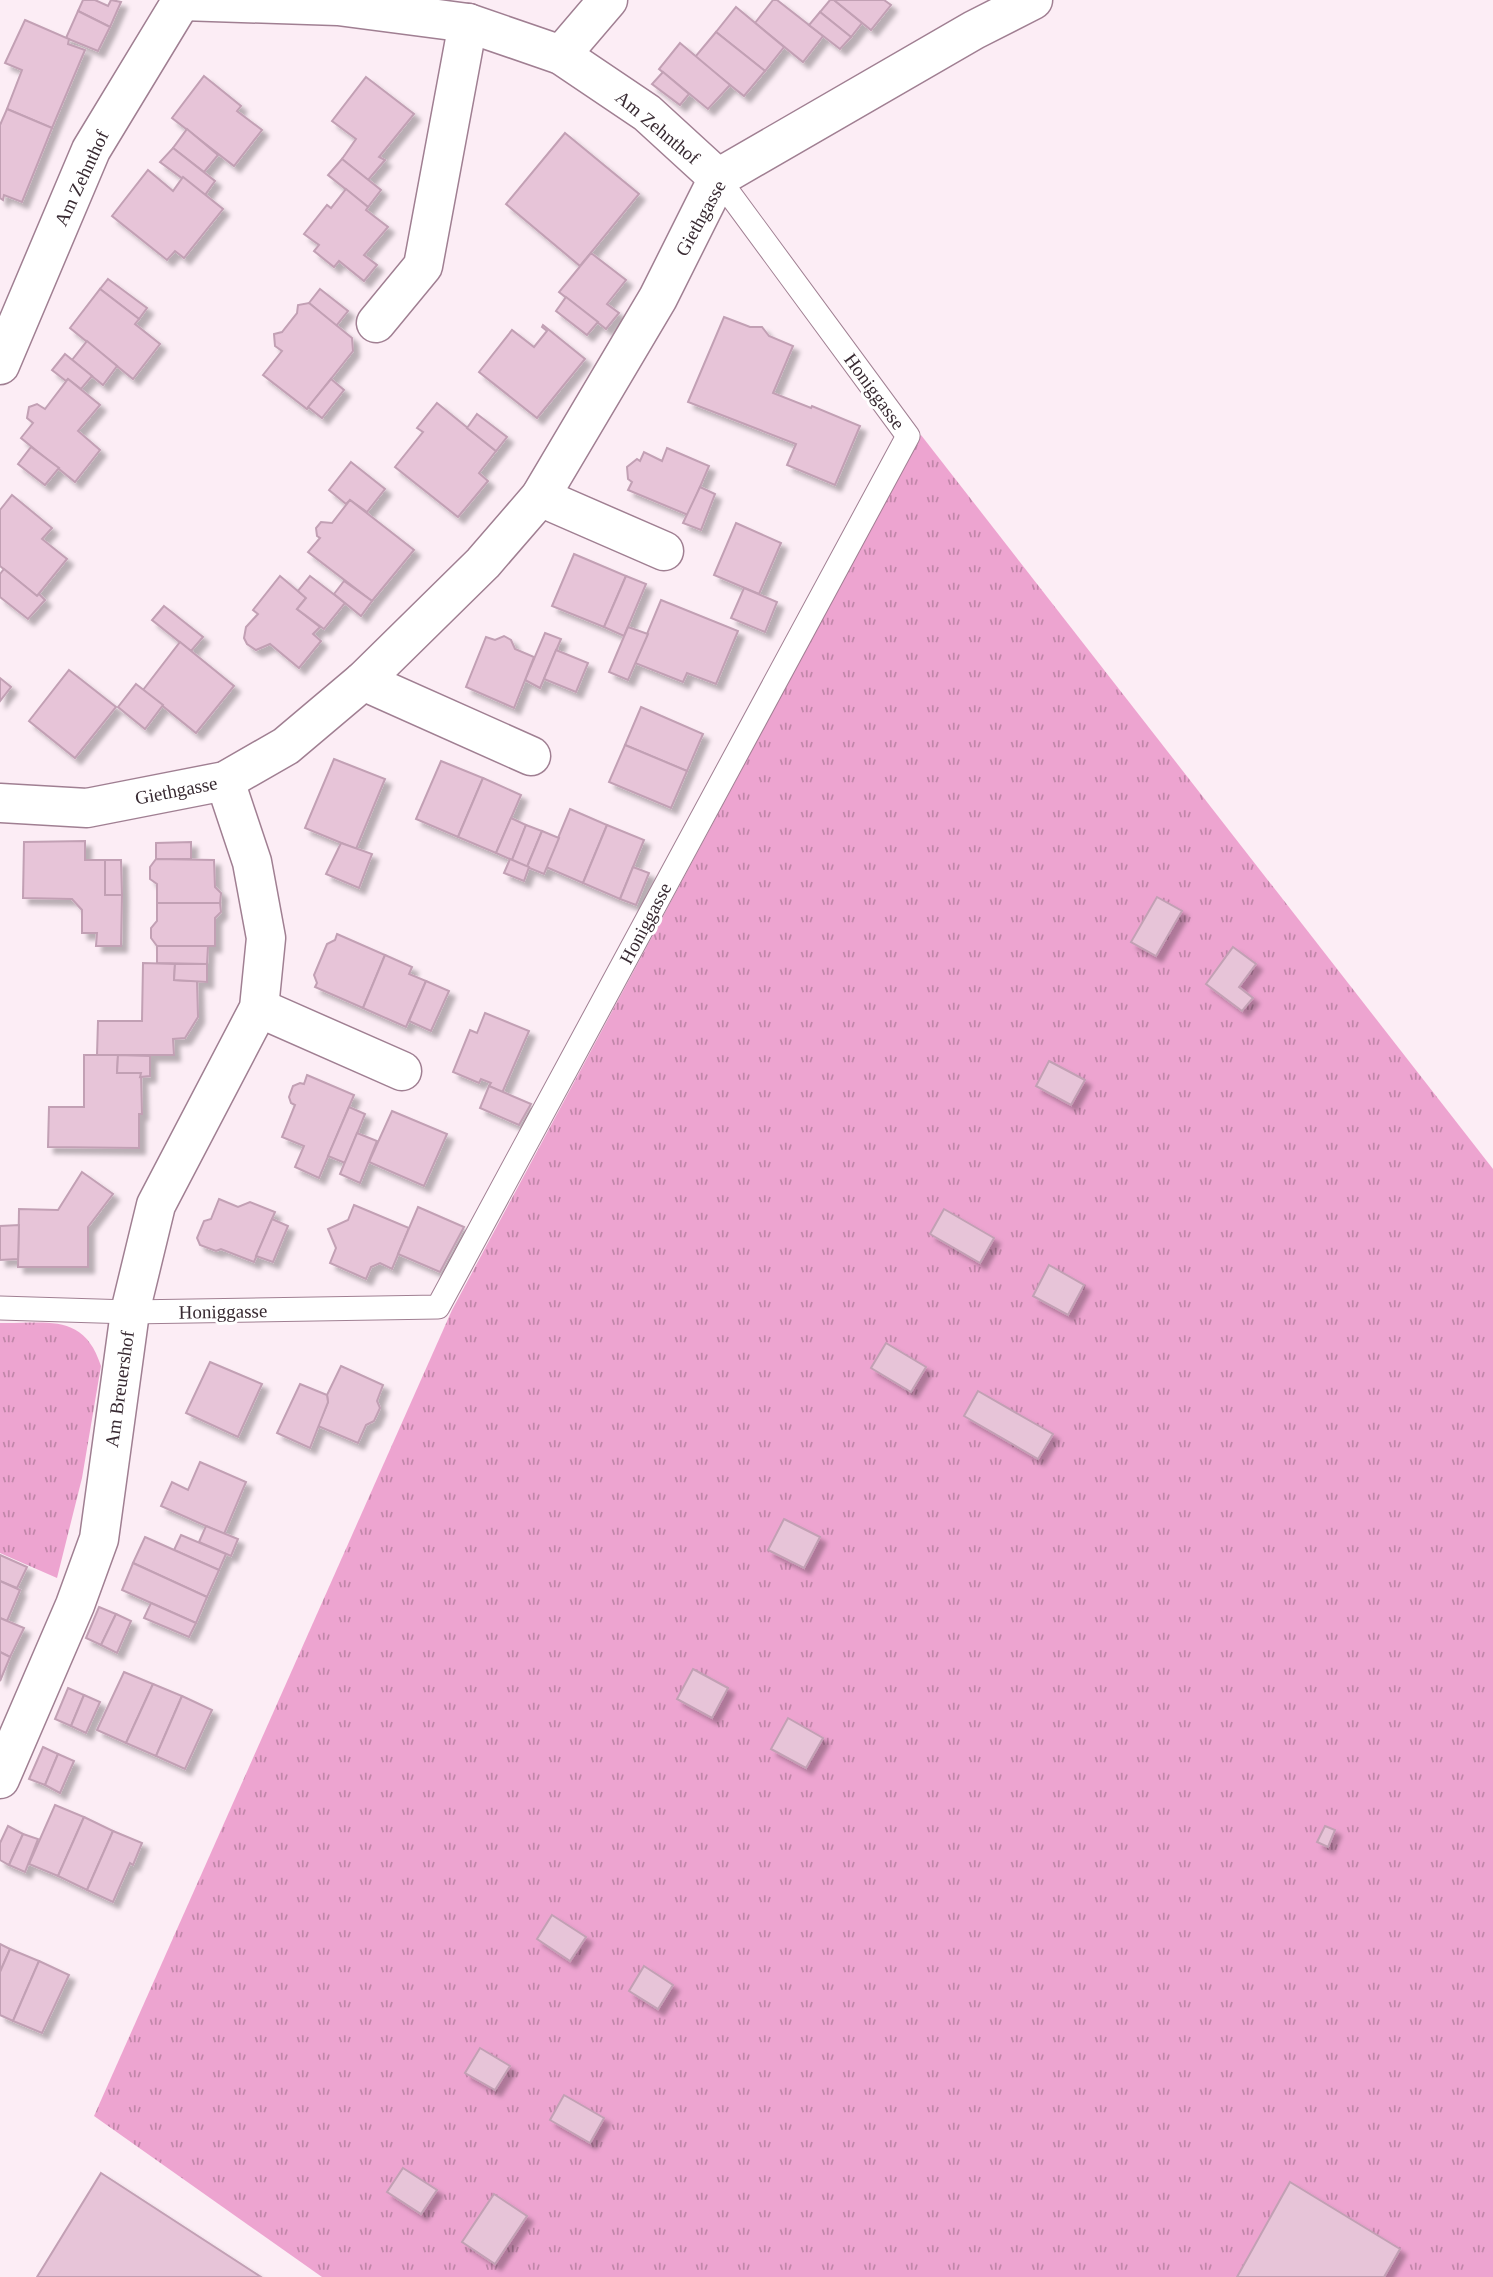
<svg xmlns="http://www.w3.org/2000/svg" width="1493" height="2277" font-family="Georgia,serif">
  <defs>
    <pattern id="grass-tufts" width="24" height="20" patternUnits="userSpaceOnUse" patternTransform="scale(1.75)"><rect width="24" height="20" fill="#eda4d0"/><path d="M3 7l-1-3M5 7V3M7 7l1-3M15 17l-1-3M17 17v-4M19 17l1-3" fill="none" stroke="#c186a9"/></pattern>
    <filter id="shadow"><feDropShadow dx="6" dy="6" stdDeviation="2" flood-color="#0004"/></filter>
  </defs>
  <rect width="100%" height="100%" fill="#fcedf5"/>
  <!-- grass -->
  <g fill="url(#grass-tufts)">
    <polygon points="921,435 1493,1169 1493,2277 322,2277 94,2116 452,1310"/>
    <path d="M0,1323C46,1324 84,1312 101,1366L82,1478L57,1578L0,1553Z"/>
  </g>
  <!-- building -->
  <g fill="#e7c4d8" stroke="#c2a0b4" stroke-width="2" filter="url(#shadow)">
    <polygon points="83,0 95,0 108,6 111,0 121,2 110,27 78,11"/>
    <polygon points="773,0 777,0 823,36 803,62 755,23"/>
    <polygon points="830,0 834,0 862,23 851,37 820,12"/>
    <polygon points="834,0 884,0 891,5 871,30"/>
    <polygon points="736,7 784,47 765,71 716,32"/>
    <polygon points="78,11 110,27 98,51 66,38"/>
    <polygon points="820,12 851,37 840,49 809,25"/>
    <polygon points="25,20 69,39 68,44 85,50 52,128 7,109 22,70 5,63"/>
    <polygon points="716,32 765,71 744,96 695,57"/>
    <polygon points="680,43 730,85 708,109 659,69"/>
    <polygon points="663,72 689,94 680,105 652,84"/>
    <polygon points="204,76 241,106 237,111 262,130 234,166 172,118"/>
    <polygon points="366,77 414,114 379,157 385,160 368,180 342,159 356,139 332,121"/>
    <polygon points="7,109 52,128 22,202 4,195 3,200 0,198 0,125"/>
    <polygon points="187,129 218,155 204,172 173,148"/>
    <polygon points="565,133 639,194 580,266 506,204"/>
    <polygon points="173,148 215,181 205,195 160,162"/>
    <polygon points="342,159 381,190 368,207 328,175"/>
    <polygon points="148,170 173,191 183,177 223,209 184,258 175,251 167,260 112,216"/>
    <polygon points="346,189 368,207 366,210 388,227 364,255 377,265 364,281 339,261 334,267 314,251 319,245 304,234 327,205 331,208"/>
    <polygon points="591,253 626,280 607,304 619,313 606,329 559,292"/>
    <polygon points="108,279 147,308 139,319 100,289"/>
    <polygon points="100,289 139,319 135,324 160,344 133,379 70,328"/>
    <polygon points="320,289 348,311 336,326 309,303"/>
    <polygon points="566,297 598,322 587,335 556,311"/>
    <polygon points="309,303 352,338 353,351 307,409 263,375 282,351 275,346 274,334 282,332 297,313 298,305"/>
    <polygon points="724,317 750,327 762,327 769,336 793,346 773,393 811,408 812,406 860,426 835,485 787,465 796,444 688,402"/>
    <polygon points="543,325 585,359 537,418 479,372 512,330 534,347 547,331 542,327"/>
    <polygon points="87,341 117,366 103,385 72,360"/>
    <polygon points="65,354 92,376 81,389 68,379 66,381 52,370"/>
    <polygon points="68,379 100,405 78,431 100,450 75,482 21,438 33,423 27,418 29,407 37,404 45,409"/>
    <polygon points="331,379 344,390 322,418 308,407"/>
    <polygon points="437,403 496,451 479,473 488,481 458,517 395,467 423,432 417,428"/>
    <polygon points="477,414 507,437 496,451 467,428"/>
    <polygon points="31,447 59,468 45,485 18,464"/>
    <polygon points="667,448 709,466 688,515 628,490 632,482 628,479 627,467 637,459 640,461 644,452 662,461"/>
    <polygon points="351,462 385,489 367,512 350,500 346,504 329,490"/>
    <polygon points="700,487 715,494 701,530 683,523"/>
    <polygon points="12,495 52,528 42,539 67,559 37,596 0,566 0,510"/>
    <polygon points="350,500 414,550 372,601 308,552 320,538 317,536 316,528 321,522 332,523"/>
    <polygon points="736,523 781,543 759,594 714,575"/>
    <polygon points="574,554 626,576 604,627 552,606"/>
    <polygon points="4,569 37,596 39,594 45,600 28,619 0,597 0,574"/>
    <polygon points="280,576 306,598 297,609 320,627 313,634 321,641 299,668 270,644 256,650 247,644 244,638 246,627 258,614 253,610"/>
    <polygon points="310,576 345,603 324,629 297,609 306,598 298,591"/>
    <polygon points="626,576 646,584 624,636 604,627"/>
    <polygon points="344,581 372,601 361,616 334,594"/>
    <polygon points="744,588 777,602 765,632 731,618"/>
    <polygon points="661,600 738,631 716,684 687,673 683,682 635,663"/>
    <polygon points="164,606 203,637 191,651 152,620"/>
    <polygon points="628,627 648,634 628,680 609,672"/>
    <polygon points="545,633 561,639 540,688 525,680"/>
    <polygon points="504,636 511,640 515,649 534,657 514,708 466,687 486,637 495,640"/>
    <polygon points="180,642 234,686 196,733 143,690"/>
    <polygon points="556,650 588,663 576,692 544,679"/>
    <polygon points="69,670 116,707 75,758 29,721"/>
    <polygon points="0,678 11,687 0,701"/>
    <polygon points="136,684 163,705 145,729 118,707"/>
    <polygon points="641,707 703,734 687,771 625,745"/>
    <polygon points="625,745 687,771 671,808 609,782"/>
    <polygon points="334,759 385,779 356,849 305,828"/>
    <polygon points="441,761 483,778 458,837 416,819"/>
    <polygon points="483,778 521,795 496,853 458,837"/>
    <polygon points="570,809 607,825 583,883 546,867"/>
    <polygon points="511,818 526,825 512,860 496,853"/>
    <polygon points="526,825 542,831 527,867 512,860"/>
    <polygon points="607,825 644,840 620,899 583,883"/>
    <polygon points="542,831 559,838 544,874 527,867"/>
    <polygon points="85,841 85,860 105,860 105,895 122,895 121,946 96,946 97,933 82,933 82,910 72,899 23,898 24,842"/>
    <polygon points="191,842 191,859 156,859 156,843"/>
    <polygon points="341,843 372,854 359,888 326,874"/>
    <polygon points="156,859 214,860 215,887 221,893 220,903 157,903 157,884 150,879 150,867"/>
    <polygon points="510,859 529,867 524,881 504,873"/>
    <polygon points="105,860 121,860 122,895 105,895"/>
    <polygon points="633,867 649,873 636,905 620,899"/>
    <polygon points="1157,897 1182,911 1156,956 1131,942"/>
    <polygon points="157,903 220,903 221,912 215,918 215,946 157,946 151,938 151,928 157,921"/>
    <polygon points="337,934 385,955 363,1008 315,987 317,983 314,975 327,944 335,940"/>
    <polygon points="157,946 208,946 207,964 157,963"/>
    <polygon points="1233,947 1256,964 1239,987 1253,998 1242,1011 1206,984"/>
    <polygon points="385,955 412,967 409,974 426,981 406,1027 363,1008"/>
    <polygon points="143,963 175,964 174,980 197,981 198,1017 185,1038 173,1039 174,1055 97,1055 98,1021 142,1021"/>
    <polygon points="175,964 207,964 207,982 174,980"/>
    <polygon points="426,981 449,991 431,1031 409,1021"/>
    <polygon points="485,1013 529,1031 502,1093 489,1086 491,1083 481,1079 479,1083 453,1072 470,1030 477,1033"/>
    <polygon points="84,1055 118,1055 117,1073 141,1073 142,1114 139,1114 139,1148 48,1147 49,1107 84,1107"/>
    <polygon points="118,1055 150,1056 150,1076 140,1077 141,1073 117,1073"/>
    <polygon points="1049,1061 1085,1080 1071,1105 1036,1086"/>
    <polygon points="307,1075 354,1095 319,1178 295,1167 304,1146 282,1137 295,1105 291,1103 289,1097 293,1086 300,1083 304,1084"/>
    <polygon points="489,1086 531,1104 519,1125 480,1108"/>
    <polygon points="349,1107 365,1114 345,1163 328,1156"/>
    <polygon points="392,1111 447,1134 424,1186 369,1162"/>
    <polygon points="357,1133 377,1141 360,1183 340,1174"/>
    <polygon points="82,1172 113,1194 88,1227 88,1267 18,1267 19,1209 58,1210"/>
    <polygon points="219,1199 238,1207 250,1202 275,1212 254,1262 221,1249 216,1251 200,1245 197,1238 204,1221 211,1219"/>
    <polygon points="354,1205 409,1228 392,1269 380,1263 371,1267 366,1279 330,1263 336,1248 328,1229 348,1220"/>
    <polygon points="418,1207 464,1227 440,1272 398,1254"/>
    <polygon points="944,1209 994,1238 980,1263 930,1234"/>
    <polygon points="272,1219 288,1226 273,1262 256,1256"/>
    <polygon points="19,1225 18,1259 0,1260 0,1226"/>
    <polygon points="1049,1265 1084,1285 1068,1315 1033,1296"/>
    <polygon points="886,1343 926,1367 911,1392 871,1368"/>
    <polygon points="210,1362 262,1384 238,1437 186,1413"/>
    <polygon points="341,1366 383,1385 377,1401 380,1408 374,1421 366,1425 358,1443 318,1426 328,1402 327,1395"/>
    <polygon points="300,1384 327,1395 328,1402 310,1448 277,1433"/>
    <polygon points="978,1391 1053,1434 1038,1459 964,1416"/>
    <polygon points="200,1462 246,1482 224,1534 161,1506 172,1482 188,1490"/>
    <polygon points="784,1519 820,1537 804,1568 768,1550"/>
    <polygon points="206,1526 238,1539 231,1556 199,1542"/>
    <polygon points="181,1535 226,1554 219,1570 174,1550"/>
    <polygon points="145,1537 219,1570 207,1597 133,1563"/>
    <polygon points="0,1555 27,1567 17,1588 0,1581"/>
    <polygon points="133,1563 207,1597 196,1623 122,1590"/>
    <polygon points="0,1581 20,1590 7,1621 0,1618"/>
    <polygon points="151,1603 196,1623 189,1637 144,1618"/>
    <polygon points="99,1607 116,1614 101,1645 86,1638"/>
    <polygon points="116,1614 131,1621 117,1653 101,1645"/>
    <polygon points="0,1618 24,1628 10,1657 0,1652"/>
    <polygon points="0,1652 10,1657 0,1681"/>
    <polygon points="693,1669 728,1688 712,1718 677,1699"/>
    <polygon points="124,1672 153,1684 126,1743 97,1730"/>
    <polygon points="153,1684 182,1696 156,1756 126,1743"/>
    <polygon points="68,1688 84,1695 71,1726 55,1719"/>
    <polygon points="84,1695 100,1702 86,1733 71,1726"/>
    <polygon points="182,1696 212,1710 185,1769 156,1756"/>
    <polygon points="788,1718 823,1738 806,1768 771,1749"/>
    <polygon points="43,1747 58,1754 45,1785 29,1779"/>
    <polygon points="58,1754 74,1761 60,1793 45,1785"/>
    <polygon points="55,1805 84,1817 58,1876 29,1864"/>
    <polygon points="84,1817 113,1831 87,1890 58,1876"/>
    <polygon points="8,1826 23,1834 9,1865 0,1860 0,1843"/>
    <polygon points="1325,1826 1335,1830 1328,1847 1317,1842"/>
    <polygon points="113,1831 142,1843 133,1865 130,1863 113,1902 87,1890"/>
    <polygon points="23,1834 38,1839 25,1872 9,1865"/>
    <polygon points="552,1915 586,1937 570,1961 537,1939"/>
    <polygon points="0,1944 10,1949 0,1972"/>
    <polygon points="10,1949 39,1961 13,2021 0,2015 0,1972"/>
    <polygon points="39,1961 69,1975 42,2033 13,2021"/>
    <polygon points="644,1966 673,1985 658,2009 629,1991"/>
    <polygon points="480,2048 510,2066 495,2090 465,2073"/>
    <polygon points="564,2095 604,2118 590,2143 550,2120"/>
    <polygon points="403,2168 437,2190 421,2214 387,2192"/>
    <polygon points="101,2173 261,2277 37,2277"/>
    <polygon points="1290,2182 1400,2249 1384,2277 1237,2277"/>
    <polygon points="494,2194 527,2216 495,2264 462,2242"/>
  </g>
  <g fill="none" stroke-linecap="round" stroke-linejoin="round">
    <!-- lane casing -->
    <g stroke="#a07f92" stroke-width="25">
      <polyline id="lane" points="0,1308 130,1312 438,1307 908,436 718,178"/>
    </g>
    <!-- street casing -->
    <g stroke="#a07f92" stroke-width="41">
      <g id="street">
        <polyline points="182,1 338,6 468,23 561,55 647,113 718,178"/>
        <polyline points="561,55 608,0"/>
        <polyline points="376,323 423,266 468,23"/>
        <polyline points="0,365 91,150 182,0"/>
        <polyline points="540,497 664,551"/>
        <polyline points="363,681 531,756"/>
        <polyline points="0,803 87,808 225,781 286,746 363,681 483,563 540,497 658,298 718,178 974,30 1033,0"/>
        <polyline points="259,1008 402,1071"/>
        <polyline points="0,1779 75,1605 99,1539 130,1312 156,1205 259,1008 266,938 252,862 225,781"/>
      </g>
    </g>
    <!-- lane -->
    <use href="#lane" stroke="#fff" stroke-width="23"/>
    <!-- street -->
    <use href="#street" stroke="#fff" stroke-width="38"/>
  </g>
  <g text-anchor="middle" stroke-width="6" stroke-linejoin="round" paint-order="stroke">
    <!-- street labels -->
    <g font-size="19" fill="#382a32" stroke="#fff">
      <text transform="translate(658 127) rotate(40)" y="7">Am Zehnthof</text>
      <text transform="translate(81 178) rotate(-65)" y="7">Am Zehnthof</text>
      <text transform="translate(700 218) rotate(-61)" y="7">Giethgasse</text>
      <text transform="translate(875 391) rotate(54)" y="7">Honiggasse</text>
      <text transform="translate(176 790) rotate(-11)" y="7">Giethgasse</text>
      <text transform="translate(645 923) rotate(-62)" y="7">Honiggasse</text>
      <text transform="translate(223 1311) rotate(-1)" y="7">Honiggasse</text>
      <text transform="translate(119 1389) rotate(-82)" y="7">Am Breuershof</text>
    </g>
  </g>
</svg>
